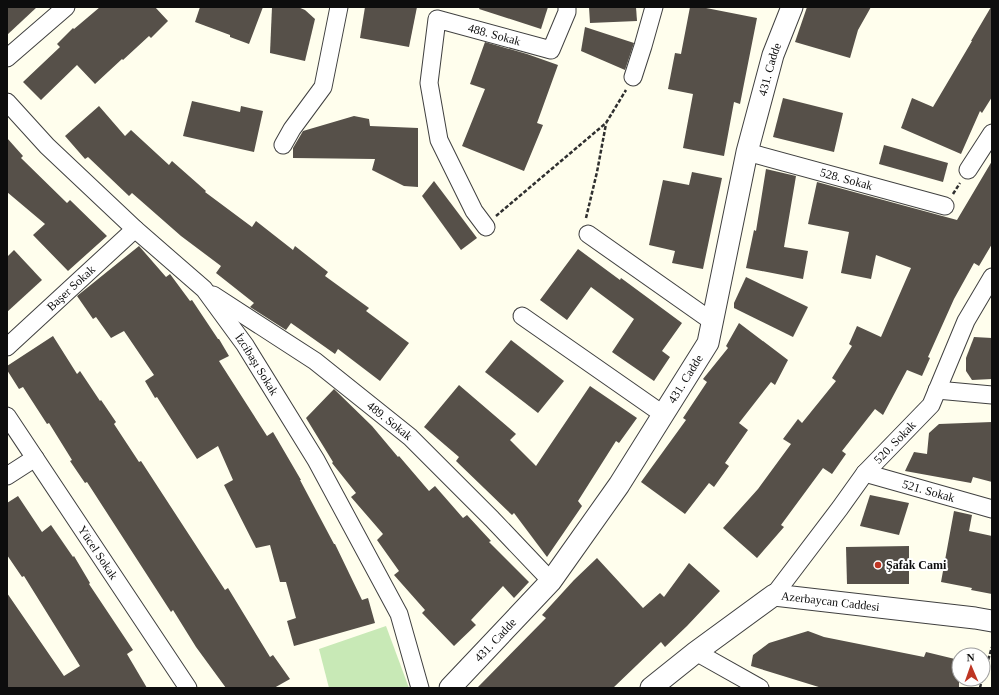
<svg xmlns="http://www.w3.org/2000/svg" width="999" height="695" font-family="'Times New Roman',serif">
  <rect width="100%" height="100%" fill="#fffeed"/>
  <!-- green -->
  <polygon fill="#c8e9b6" points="386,626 409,688 329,688 319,649"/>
  <!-- building -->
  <g fill="#565049">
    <polygon points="7,7 37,7 7,35"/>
    <polygon points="100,7 155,7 168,21 151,38 149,36 123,60 122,59 95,84 77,65 41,100 23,82 60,47 57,44 73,28 74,29"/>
    <polygon points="200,7 263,7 249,44 230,37 230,35 195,22"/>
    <polygon points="272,7 298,7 305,10 315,19 305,61 270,53"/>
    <polygon points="365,7 417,7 409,47 360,38"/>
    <polygon points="480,7 548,7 541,29 479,9"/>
    <polygon points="589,7 636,7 637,21 590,23"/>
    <polygon points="690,7 701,7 757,18 740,104 734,102 724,156 683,148 693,94 668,89 675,53 681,54"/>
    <polygon points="807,7 871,7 858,30 850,58 795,42"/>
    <polygon points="991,7 992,97 982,113 980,111 961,154 901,128 912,98 933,107 972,41 971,41"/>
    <polygon points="585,27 634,43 625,70 581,51"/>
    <polygon points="485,42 527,54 558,65 537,123 543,125 524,171 462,146 485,89 470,84"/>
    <polygon points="783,98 843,113 834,152 773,137"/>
    <polygon points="192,101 240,112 241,106 263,111 254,152 183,136"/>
    <polygon points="99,106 125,136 131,130 169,165 172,161 206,191 205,192 252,227 256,221 293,250 295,246 328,272 325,276 369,308 366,311 409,343 380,381 338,349 335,354 291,323 286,330 250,307 254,303 216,273 221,266 181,236 132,193 129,196 88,157 85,159 65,136"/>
    <polygon points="354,116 369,119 370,126 418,128 418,187 404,186 372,170 375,159 293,158 293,148 303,131"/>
    <polygon points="7,138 23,156 21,158 67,203 70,200 107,236 68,271 33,235 45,224 7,192"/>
    <polygon points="884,145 948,163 943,182 879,164"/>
    <polygon points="992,161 992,244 979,266 974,263 954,299 928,357 930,358 922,376 907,370 883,415 875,409 842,451 846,454 832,474 823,468 781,525 784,527 757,558 723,528 758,489 791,444 783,439 798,419 802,423 836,381 832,378 852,346 849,344 857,326 881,337 911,268 876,255 871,279 841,273 849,232 808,224 817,182 957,220"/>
    <polygon points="766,169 796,176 784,247 808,251 803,279 746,268 754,230 756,231"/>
    <polygon points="692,172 722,178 703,269 672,263 675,251 649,245 663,180 689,185"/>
    <polygon points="434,181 477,238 461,250 422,196"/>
    <polygon points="139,246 166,277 170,274 190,301 192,300 218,339 219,339 229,356 219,361 267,436 273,432 301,480 300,480 334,544 335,544 362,600 368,598 375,623 294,646 287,621 296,618 286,582 280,582 270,545 256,548 224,485 233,480 218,446 197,459 157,397 155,398 145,381 154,375 124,331 111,338 96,317 93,319 77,296"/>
    <polygon points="578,249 620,280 621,278 682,323 662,351 670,357 654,381 612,352 634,319 591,287 567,320 540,300"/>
    <polygon points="14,250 42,280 7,312 7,257"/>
    <polygon points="746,277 808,307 793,337 734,308 734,303"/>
    <polygon points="739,323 788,360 775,385 771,382 739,423 748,430 725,463 729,466 714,487 709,483 685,514 641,482 686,420 683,418 707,382 703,379 728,348 726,346"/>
    <polygon points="53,336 77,374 80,371 100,401 101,400 116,422 114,424 139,462 141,461 225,590 228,588 270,657 273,655 290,679 274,688 226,688 196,647 173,610 171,612 87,482 85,483 70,461 72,460 49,423 47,424 23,387 19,389 7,370 7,366"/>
    <polygon points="974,337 992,338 992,379 972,380 966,371 966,358"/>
    <polygon points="511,340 564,381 538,413 485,372"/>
    <polygon points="459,385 516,434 510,440 536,466 590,386 637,418 619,443 616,441 578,501 582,506 547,557 514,513 512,515 456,461 459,457 424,427"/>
    <polygon points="334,389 372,426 398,457 399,456 429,491 435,486 463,518 467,515 491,541 489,542 529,582 514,598 503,586 471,620 476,625 454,646 422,613 425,610 394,575 399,571 377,540 383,534 351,497 356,493 332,463 333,462 306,418"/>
    <polygon points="992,422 992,482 973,477 971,483 905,471 914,452 927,454 929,433 939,424"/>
    <polygon points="870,495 909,503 899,535 860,526"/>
    <polygon points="18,496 42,532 51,525 73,557 74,556 90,583 89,584 133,650 127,654 147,688 7,688 7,593 64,676 80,666 24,576 22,577 7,555 7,503"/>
    <polygon points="954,511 972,515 969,531 992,536 992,594 971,590 972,588 941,582"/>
    <polygon points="909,546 909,584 847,584 846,547"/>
    <polygon points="597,558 643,608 660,593 664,597 689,563 720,591 687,626 665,647 661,642 613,688 477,688 546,618 542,615 574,580"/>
    <polygon points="808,631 824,637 924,657 926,652 959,660 959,688 822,688 751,666 753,655 769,643"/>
  </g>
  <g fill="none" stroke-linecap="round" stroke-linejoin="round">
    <!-- minor casing -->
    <g stroke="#404040" stroke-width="19">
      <g id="minor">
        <polyline points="7,58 66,7"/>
        <polyline points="633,77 643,46 654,7"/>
        <path id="s1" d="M7,102L47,146L135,229L204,289L245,345L316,460L399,614L420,688"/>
        <polyline points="283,145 292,129 323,87 339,7"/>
        <path id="s2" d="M747,152L945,206"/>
        <polyline points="968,170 992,133"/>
        <path id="s3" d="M486,227L474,211L439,140L429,83L437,19L551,50L567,12V7"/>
        <polyline points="588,234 713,322"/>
        <path id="s4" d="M213,295L315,361L410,437L492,519L551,581"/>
        <polyline points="522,316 664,415"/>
        <path id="s5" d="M7,347L135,229"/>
        <polyline points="937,390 992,395"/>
        <path id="s6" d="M7,416L188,688"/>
        <path id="s7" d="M865,473L992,509"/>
        <polyline points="7,476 35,458"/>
        <path id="s8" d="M774,595L840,508L865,473L931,405L966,321L992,277"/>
        <polyline points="696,652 760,688"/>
      </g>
    </g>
    <!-- tertiary casing -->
    <g stroke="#404040" stroke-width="23">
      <g id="tertiary">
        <path id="s9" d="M450,688L551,581L619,485L708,343L747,152L773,55L792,7"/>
        <path id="s10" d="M651,688L696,652L774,595L975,618L992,621"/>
      </g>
    </g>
    <!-- path -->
    <g stroke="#2f2f2f" stroke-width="2.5" stroke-dasharray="4 2" stroke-linecap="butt">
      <polyline points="953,194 960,183"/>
      <polyline points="496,216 606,123 626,90"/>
      <polyline points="586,218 597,172 606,124"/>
      <polyline points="983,677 992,647"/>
      <polyline points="980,688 982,679"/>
    </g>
    <!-- minor -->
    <use href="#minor" stroke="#fff" stroke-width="17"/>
    <!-- tertiary -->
    <use href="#tertiary" stroke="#fff" stroke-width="21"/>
  </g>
  <!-- markers -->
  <circle fill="#be3624" stroke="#fff" stroke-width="1.5" cx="878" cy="565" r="4"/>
  <g text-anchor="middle" stroke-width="4" stroke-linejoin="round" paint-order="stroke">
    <!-- street labels -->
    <g font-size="12" fill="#0d0d0d" stroke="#fff">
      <text dy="4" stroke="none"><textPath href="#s3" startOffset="281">488. Sokak</textPath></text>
      <text dy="4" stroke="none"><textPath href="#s9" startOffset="713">431. Cadde</textPath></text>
      <text dy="4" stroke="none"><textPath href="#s2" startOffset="103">528. Sokak</textPath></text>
      <text dy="4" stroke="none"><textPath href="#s5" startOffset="87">Başer Sokak</textPath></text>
      <text dy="4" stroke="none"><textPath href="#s1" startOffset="364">İzcibaşı Sokak</textPath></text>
      <text dy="4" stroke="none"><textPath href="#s9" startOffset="390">431. Cadde</textPath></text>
      <text dy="4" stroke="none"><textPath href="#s4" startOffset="217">489. Sokak</textPath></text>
      <text dy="4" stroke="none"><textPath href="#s8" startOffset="195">520. Sokak</textPath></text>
      <text dy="4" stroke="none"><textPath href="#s7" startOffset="66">521. Sokak</textPath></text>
      <text dy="4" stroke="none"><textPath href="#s6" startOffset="164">Yücel Sokak</textPath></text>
      <text dy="4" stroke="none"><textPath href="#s10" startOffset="211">Azerbaycan Caddesi</textPath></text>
      <text dy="4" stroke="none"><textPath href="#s9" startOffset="66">431. Cadde</textPath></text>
    </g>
    <!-- poi labels -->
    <g font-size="12" font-weight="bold" fill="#0d0d0d" stroke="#fff" text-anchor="start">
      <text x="886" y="569">Şafak Cami</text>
    </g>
  </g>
  <!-- border -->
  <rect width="999" height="695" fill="none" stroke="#0d0d0d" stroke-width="16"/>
  <!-- north arrow -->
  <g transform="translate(971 667) rotate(358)"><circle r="19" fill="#ffffff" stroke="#9e9e9e"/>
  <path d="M0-3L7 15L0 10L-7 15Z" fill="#be3624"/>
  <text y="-6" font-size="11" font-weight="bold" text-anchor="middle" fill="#0d0d0d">N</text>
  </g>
</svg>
